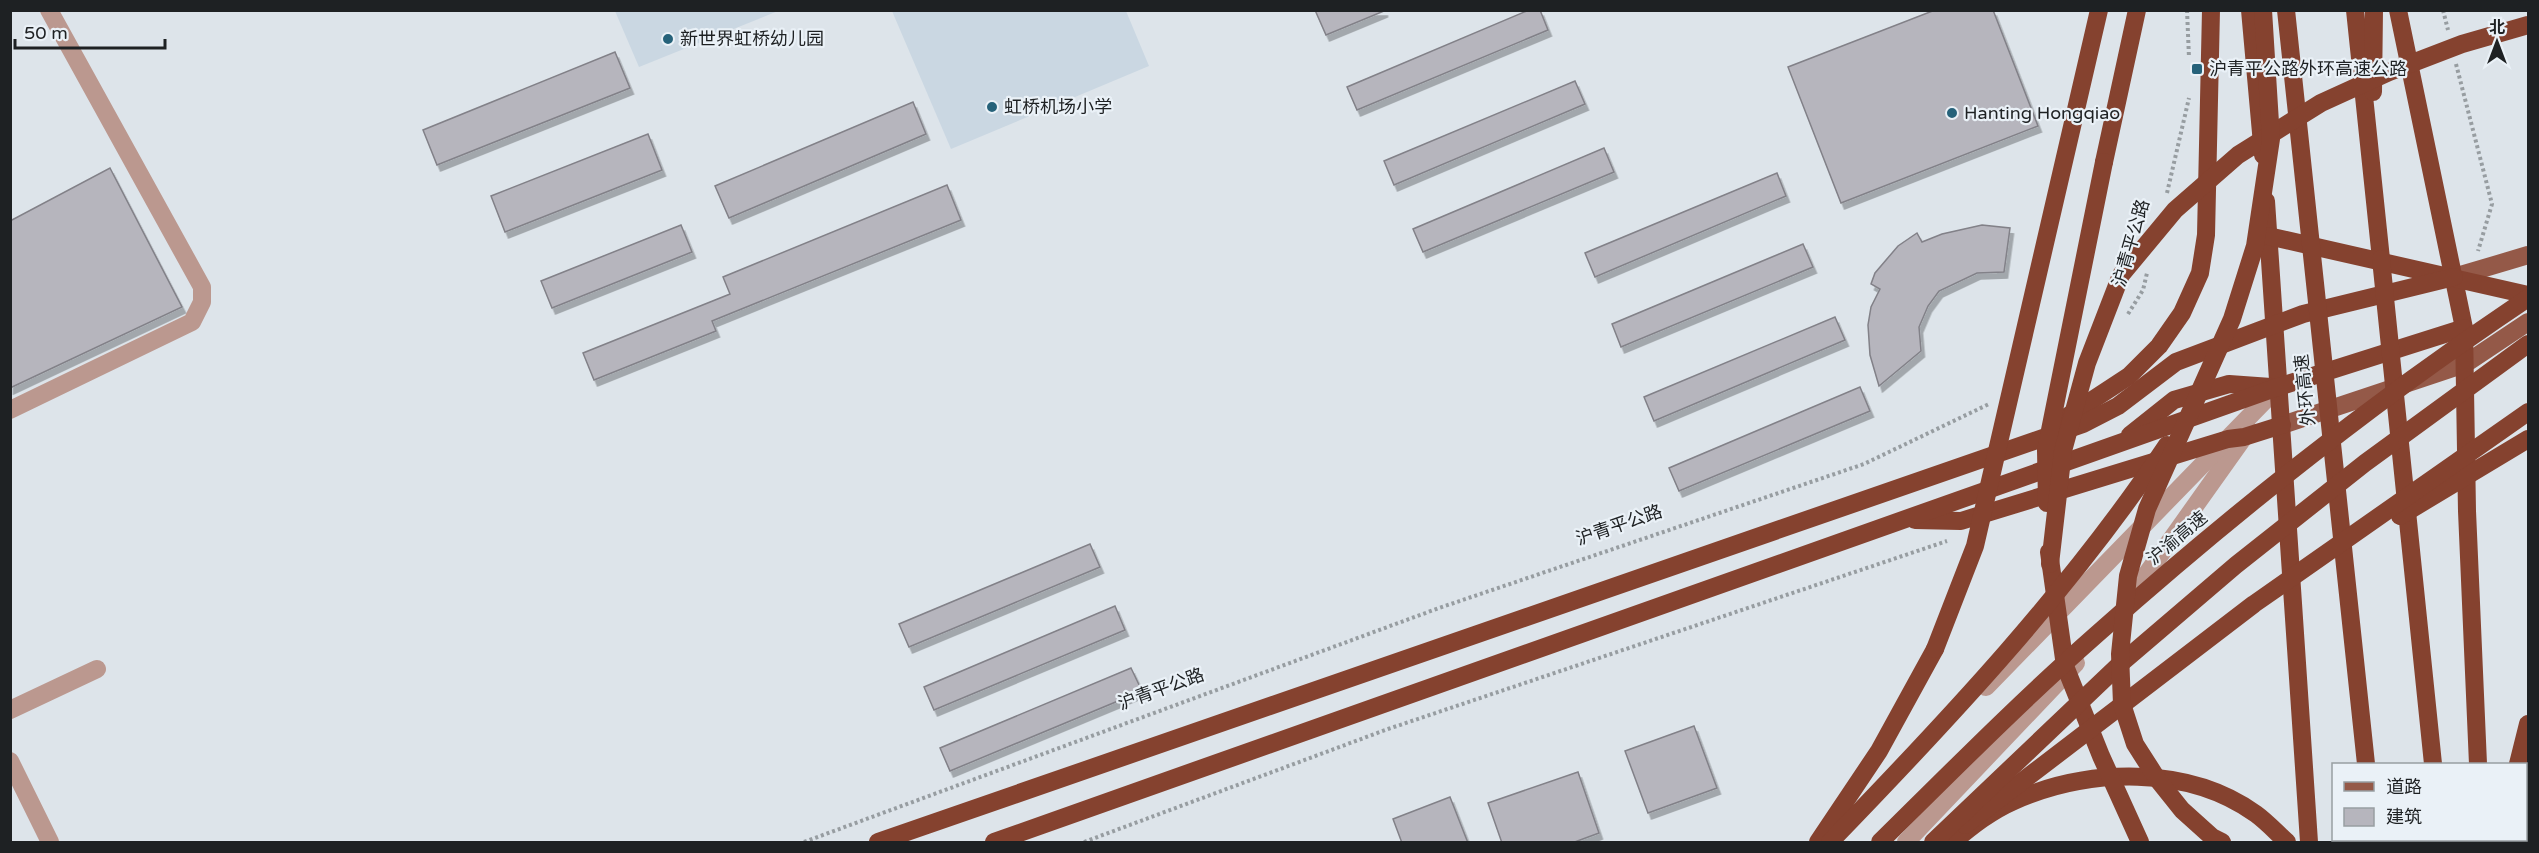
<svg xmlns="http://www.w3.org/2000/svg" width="2539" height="853" font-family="'Varela Round','Noto Sans SC',sans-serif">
  <defs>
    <filter id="shadow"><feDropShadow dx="3.5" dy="6" stdDeviation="0" flood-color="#0004"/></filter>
  </defs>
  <rect width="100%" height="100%" fill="#dde4ea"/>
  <!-- built -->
  <g fill="#cad7e2">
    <polygon points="615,11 778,11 639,67"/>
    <polygon points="892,11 1126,11 1149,66 951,149"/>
  </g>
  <!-- building -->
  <g fill="#b6b5bd" stroke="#828188" stroke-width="1.5" filter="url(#shadow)">
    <polygon points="1315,10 1384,10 1384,11 1326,35"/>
    <polygon points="1529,10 1540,10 1548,30 1357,110 1347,87"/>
    <polygon points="1935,10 1993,10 2038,126 1841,203 1788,67"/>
    <polygon points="615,52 630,88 437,165 423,130"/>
    <polygon points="1575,81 1585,104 1394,185 1384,161"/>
    <polygon points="913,102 926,134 729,218 715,186"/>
    <polygon points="648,134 662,170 505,232 491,196"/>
    <polygon points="1604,148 1614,172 1423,252 1413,229"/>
    <polygon points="110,168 182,307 10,388 10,221"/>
    <polygon points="1777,173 1786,196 1595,277 1585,253"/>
    <polygon points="947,185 961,220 712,321 716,331 594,380 583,353 730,294 723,277"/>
    <polygon points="681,225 692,252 552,308 541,281"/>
    <polygon points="1982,225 2010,228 2004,272 1977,273 1939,291 1928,306 1919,327 1921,351 1879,386 1870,355 1868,325 1871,307 1880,289 1871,284 1875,273 1898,246 1917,233 1922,242 1942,234"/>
    <polygon points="1803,244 1813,267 1621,347 1612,324"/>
    <polygon points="1835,317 1845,340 1654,421 1644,397"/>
    <polygon points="1860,387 1870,411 1679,491 1669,468"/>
    <polygon points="1090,544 1100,567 909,647 899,624"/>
    <polygon points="1115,606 1125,630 934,710 924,687"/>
    <polygon points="1131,668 1142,691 950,771 940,748"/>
    <polygon points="1694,726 1717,788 1648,813 1625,751"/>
    <polygon points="1578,772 1599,833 1572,843 1502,843 1488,803"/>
    <polygon points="1450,797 1468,843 1402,843 1393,819"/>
  </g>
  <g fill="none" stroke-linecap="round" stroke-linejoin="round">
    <!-- path -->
    <g stroke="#979da1" stroke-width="4" stroke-dasharray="3 3" stroke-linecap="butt">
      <polyline points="2187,10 2189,58"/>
      <polyline points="2443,10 2448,30"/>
      <polyline points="2456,64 2492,204 2478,251"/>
      <polyline points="2167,193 2189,98"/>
      <polyline points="2128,314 2143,290 2147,273"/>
      <polyline points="804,842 1439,608 1864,464 1989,404"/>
      <polyline points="1084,842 1388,729 1947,541"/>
    </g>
    <!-- minor -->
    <g stroke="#bb988f" stroke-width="18">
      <polyline points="10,410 192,322 202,302 202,287 49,10"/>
      <polyline points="2126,603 2249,430"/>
      <polyline points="1986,687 2278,387"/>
      <polyline points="10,710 97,669"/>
      <polyline points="10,761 50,842"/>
      <polyline points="1906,842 2076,663"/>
    </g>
    <!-- major -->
    <g stroke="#945948" stroke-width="18">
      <polyline points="2454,277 2528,255"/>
      <polyline points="2282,425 2465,364 2528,322"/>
    </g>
    <!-- highway -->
    <g stroke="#85422f" stroke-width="18">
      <polyline points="2250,10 2263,155"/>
      <polyline points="2355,10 2381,259"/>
      <polyline points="2398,10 2464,328 2467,511 2478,764"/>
      <polyline points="2373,92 2374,10"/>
      <polyline points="2104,162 2137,10"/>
      <polyline points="2266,201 2309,842"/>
      <polyline points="2268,236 2528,295"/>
      <polyline points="2065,418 2129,376 2159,346 2182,313 2200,273 2206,235 2211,10"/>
      <polyline points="2130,435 2174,400 2229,384 2271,387"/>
      <polyline points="1915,520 1961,521 2228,439 2244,437 2282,425"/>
      <polyline points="2518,764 2528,724"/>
      <polyline points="2526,811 2528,809"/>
      <polyline points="2374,840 2375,842"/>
      <polyline points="2441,840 2441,842"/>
      <polyline points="878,842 2083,424 2118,406 2176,362 2303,314 2454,277"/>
      <polyline points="994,842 2278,387 2464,328"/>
      <polyline points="1818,842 1879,751 1935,649"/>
      <path d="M1953,842C1972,826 1991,811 2014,801C2089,768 2188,765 2256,814C2267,822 2277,833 2287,842"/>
      <polyline points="2487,842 2492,840"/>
      <polyline points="2504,842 2505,840"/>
    </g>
    <!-- highway-bridge -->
    <g stroke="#85422f" stroke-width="18">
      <polyline points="2286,10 2366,764"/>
      <polyline points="2381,259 2433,764"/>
      <polyline points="2047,503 2046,450 2104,162"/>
      <polyline points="2400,516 2528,439"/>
      <polyline points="2049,552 2065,666 2101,756 2140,842"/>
      <polyline points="2050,564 2063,451 2087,363 2121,275 2175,210 2238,155 2321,103 2389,72 2462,44 2528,25"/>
      <polyline points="1935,649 1975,546 2099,10"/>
      <polyline points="1965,825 2254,604 2528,412"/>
      <path d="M1830,842C1950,718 2070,590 2167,445"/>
      <path d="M1880,842C1951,772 2021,701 2096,635C2232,514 2377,399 2528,298"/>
      <polyline points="1933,842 2119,665 2236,565 2365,463 2528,344"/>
      <polyline points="2222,842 2212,837 2182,810 2158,780 2135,744 2122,704 2120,654 2128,576 2147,509 2232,319 2255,246 2271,139 2263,10"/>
    </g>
  </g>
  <!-- markers -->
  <g fill="#26627a" stroke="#eaf1f7" stroke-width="2">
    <circle cx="668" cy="39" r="6"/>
    <rect x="2191" y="63" width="12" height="12" rx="3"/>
    <circle cx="992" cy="107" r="6"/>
    <circle cx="1952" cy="113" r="6"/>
  </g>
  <g text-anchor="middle" stroke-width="4.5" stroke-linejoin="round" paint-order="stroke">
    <!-- poi labels -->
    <g font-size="18" fill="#1e2123" stroke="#eaf1f7" text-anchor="start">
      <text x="680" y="45">新世界虹桥幼儿园</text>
      <text x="2209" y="75">沪青平公路外环高速公路</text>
      <text x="1004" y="113">虹桥机场小学</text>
      <text x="1964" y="119">Hanting Hongqiao</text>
    </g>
    <!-- street labels -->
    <g font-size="18" fill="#1e2123" stroke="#eaf1f7">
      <text transform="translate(2131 243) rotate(-74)" y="6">沪青平公路</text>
      <text transform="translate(2305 390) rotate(-96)" y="6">外环高速</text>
      <text transform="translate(1619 525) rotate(-19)" y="6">沪青平公路</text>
      <text transform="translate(2177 538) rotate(-40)" y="6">沪渝高速</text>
      <text transform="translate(1161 689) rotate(-20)" y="6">沪青平公路</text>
    </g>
  </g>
  <!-- border -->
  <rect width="2539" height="853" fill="none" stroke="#1e2123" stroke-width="24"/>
  <!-- legend -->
  <rect x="2332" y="763" width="195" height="78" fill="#eaf1f7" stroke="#989ea2" stroke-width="1.5"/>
  <rect x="2344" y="782" width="30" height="9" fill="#945948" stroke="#989ea2" stroke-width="1.5"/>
  <text x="2386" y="793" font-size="18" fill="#1e2123">道路</text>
  <rect x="2344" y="808" width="30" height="18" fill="#b6b5bd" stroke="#989ea2" stroke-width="1.5"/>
  <text x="2386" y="823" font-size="18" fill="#1e2123">建筑</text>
  <!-- north arrow -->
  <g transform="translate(2497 42)" stroke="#eaf1f7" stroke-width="4.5" paint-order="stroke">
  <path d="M0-4.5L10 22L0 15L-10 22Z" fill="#1e2123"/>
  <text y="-9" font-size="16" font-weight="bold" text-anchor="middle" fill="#1e2123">北</text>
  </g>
  <!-- scale -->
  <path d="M15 39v9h150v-9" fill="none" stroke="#1e2123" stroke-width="3"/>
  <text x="24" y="39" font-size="18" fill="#1e2123" stroke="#eaf1f7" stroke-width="4.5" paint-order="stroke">50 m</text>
</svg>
